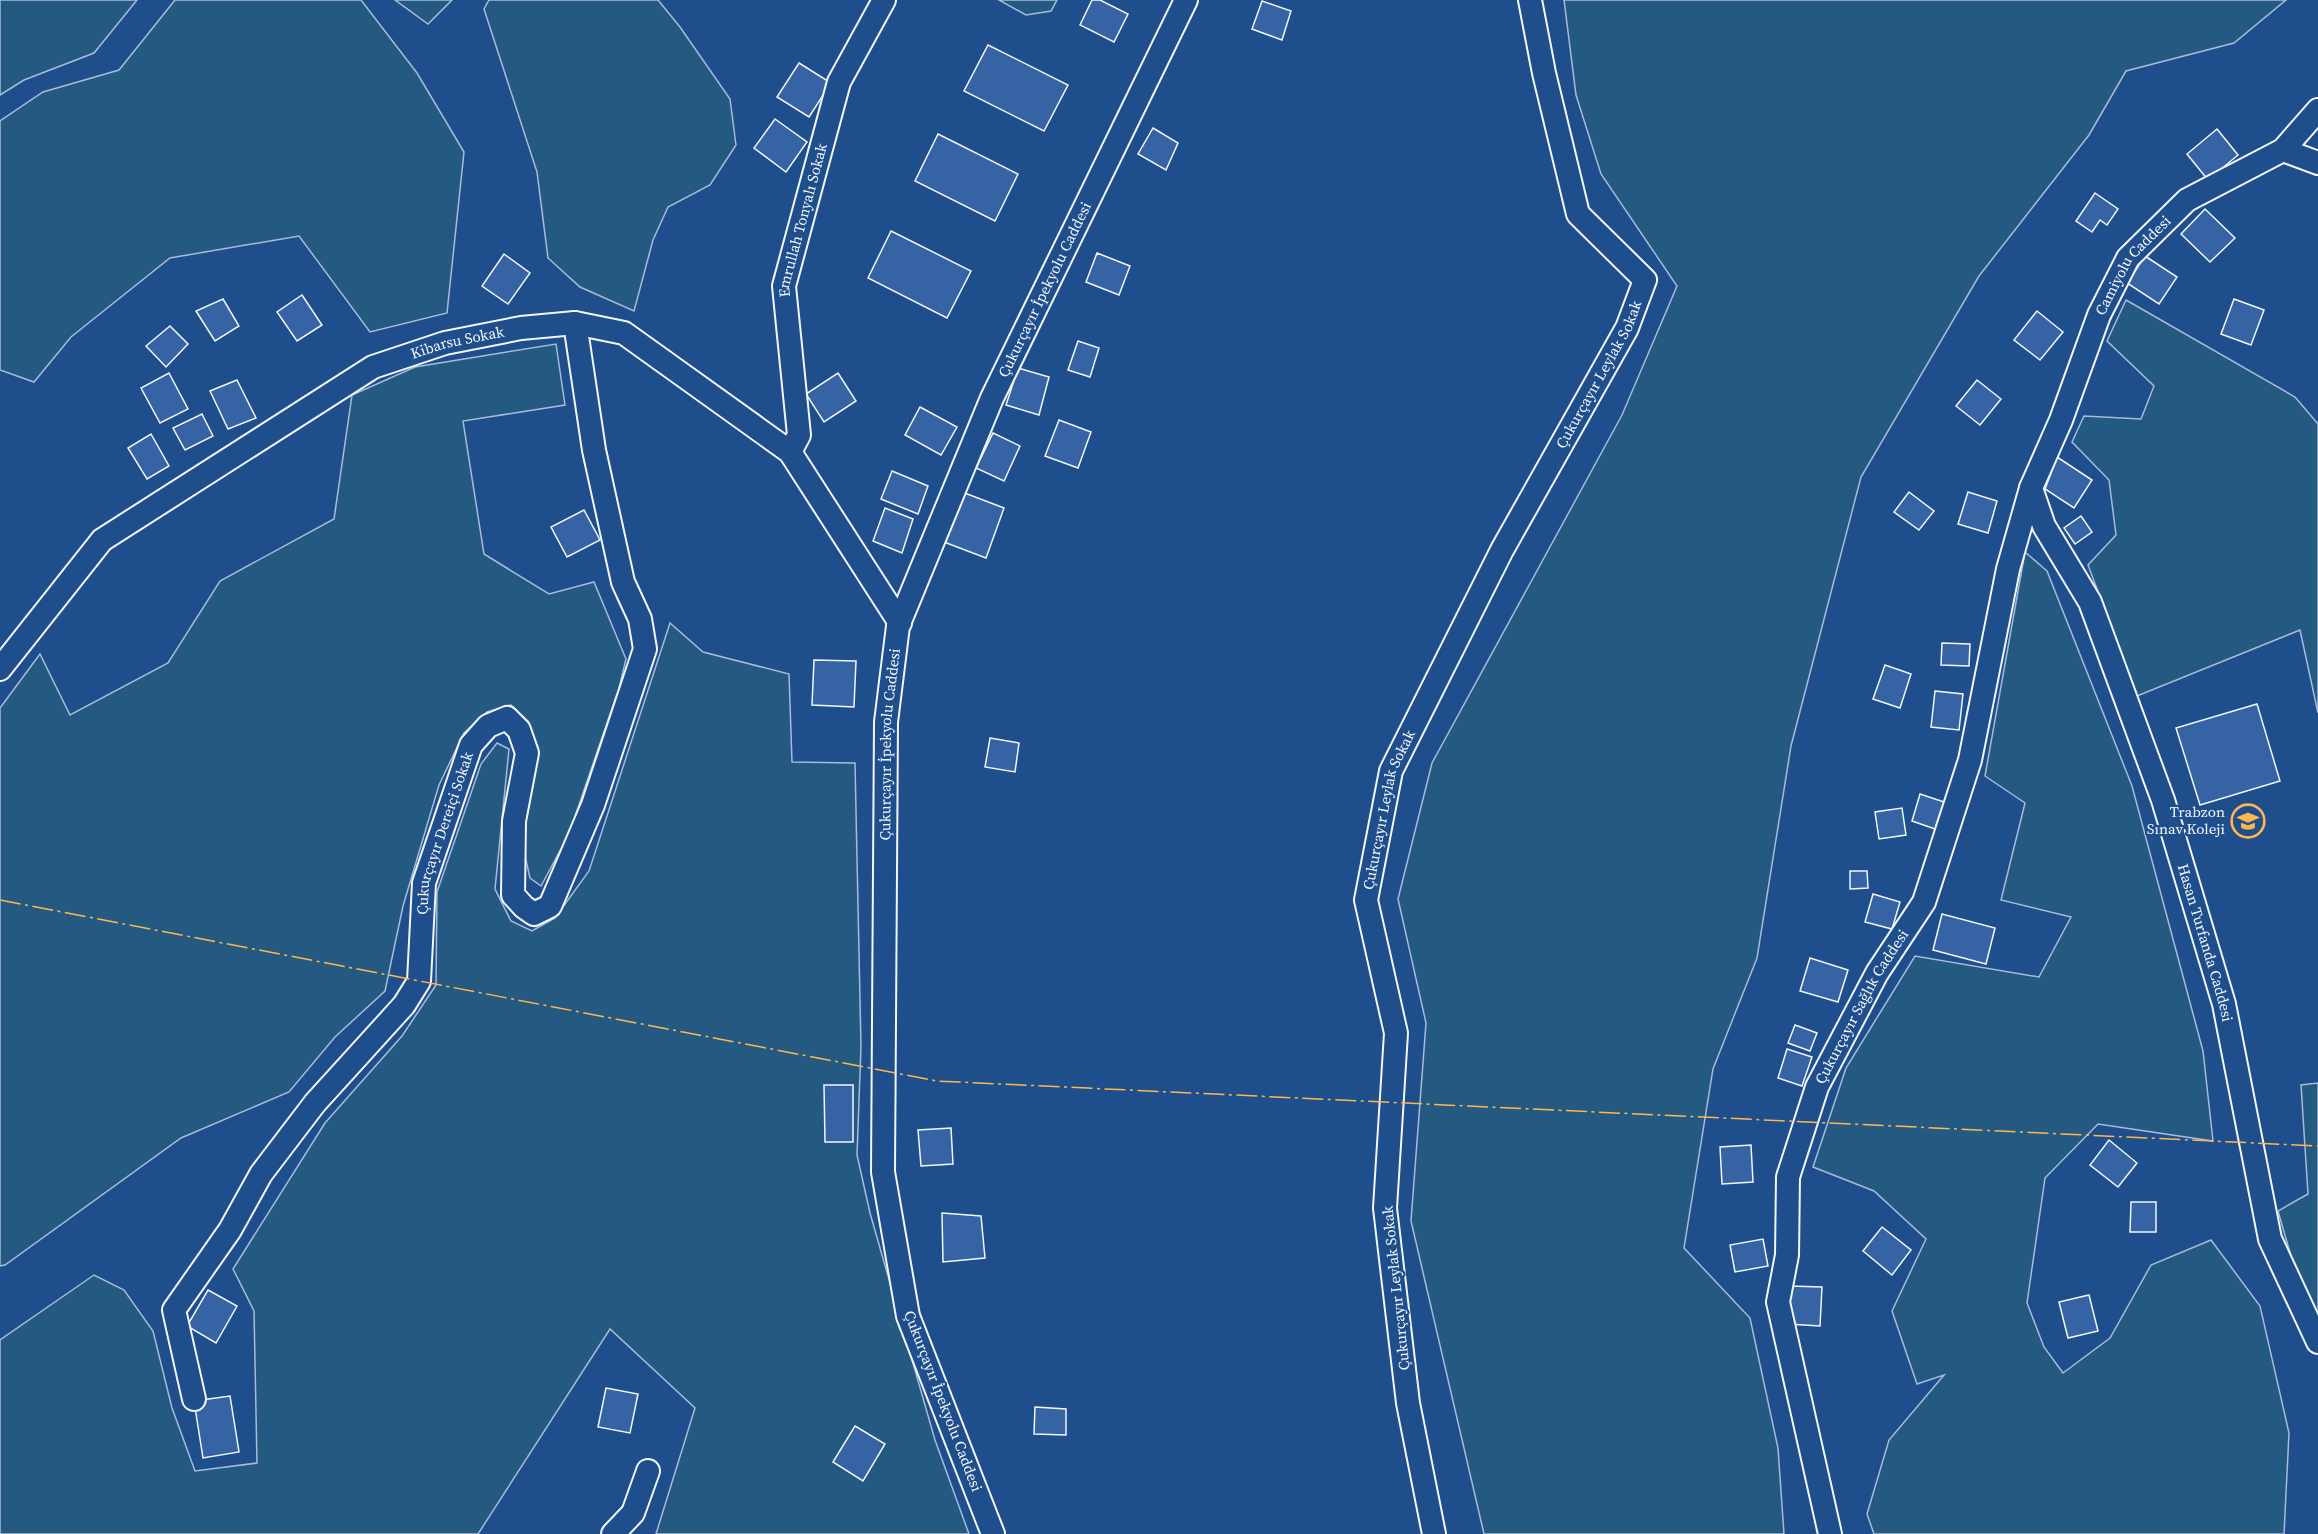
<svg xmlns="http://www.w3.org/2000/svg" width="2318" height="1534" font-family="'Source Serif 4',serif">
  <rect width="100%" height="100%" fill="#1f4e8c"/>
  <!-- green -->
  <g fill="#245a82" stroke="#a8bbd7" stroke-width="1.5">
    <polygon points="0,0 137,0 94,53 24,80 0,95"/>
    <polygon points="175,0 361,0 417,73 464,152 447,313 370,332 299,236 170,258 71,337 34,382 0,370 0,121 43,92 119,70"/>
    <polygon points="395,0 452,0 428,24"/>
    <polygon points="489,0 658,0 680,27 730,99 736,145 710,185 668,207 653,240 634,311 580,287 548,258 537,172 484,9"/>
    <polygon points="999,0 1057,0 1051,11 1026,15"/>
    <polygon points="1564,0 2286,0 2234,43 2126,71 2089,135 1979,276 1861,477 1791,746 1757,958 1713,1069 1684,1248 1750,1318 1778,1448 1784,1534 1484,1534 1411,1221 1426,1023 1398,899 1432,763 1622,415 1677,286 1601,174 1576,95"/>
    <polygon points="2126,300 2295,397 2318,424 2318,713 2300,630 2137,696 2088,565 2116,535 2109,480 2072,442 2084,416 2141,419 2154,386 2107,341"/>
    <polygon points="556,344 565,405 463,421 484,554 549,594 594,582 626,659 619,688 569,834 541,886 530,878 522,843 534,752 529,722 511,705 487,712 464,733 439,785 403,906 385,991 335,1037 289,1092 181,1138 5,1265 0,1266 0,708 40,654 70,715 168,663 220,581 334,519 352,395 415,367"/>
    <polygon points="2025,552 2047,571 2132,786 2203,1051 2213,1141 2098,1124 2045,1178 2027,1303 2044,1347 2063,1373 2110,1338 2151,1265 2211,1240 2260,1306 2289,1433 2284,1534 1874,1534 1867,1514 1889,1440 1944,1375 1917,1384 1892,1311 1926,1239 1874,1191 1813,1167 1846,1068 1915,956 2039,977 2071,917 2001,900 2025,803 1985,776"/>
    <polygon points="670,623 703,652 789,674 792,762 855,763 861,1047 857,1155 870,1213 935,1440 969,1534 656,1534 695,1408 610,1329 478,1534 0,1534 0,1340 94,1275 124,1290 153,1331 172,1408 195,1471 257,1463 254,1311 233,1269 325,1123 402,1036 436,985 437,892 481,764 497,743 509,749 495,889 511,921 532,931 555,918 589,871"/>
    <polygon points="2318,1083 2318,1317 2295,1270 2278,1211 2308,1194 2301,1085"/>
  </g>
  <!-- building -->
  <g fill="#3563a3" stroke="#f2f6ff" stroke-width="1.5">
    <polygon points="1092,0 1100,0 1128,14 1114,42 1080,25"/>
    <polygon points="1262,1 1291,11 1282,40 1252,29"/>
    <polygon points="988,45 1068,85 1044,131 964,91"/>
    <polygon points="799,63 831,83 809,117 777,97"/>
    <polygon points="775,119 807,142 786,172 754,148"/>
    <polygon points="1153,128 1178,143 1166,170 1138,154"/>
    <polygon points="2217,129 2238,155 2208,180 2187,154"/>
    <polygon points="938,134 1018,174 995,221 915,181"/>
    <polygon points="2095,193 2118,209 2107,225 2100,220 2092,232 2076,221"/>
    <polygon points="2205,209 2235,238 2210,262 2181,234"/>
    <polygon points="891,231 971,271 947,318 868,278"/>
    <polygon points="1097,253 1130,266 1119,295 1086,282"/>
    <polygon points="504,254 530,273 508,304 482,286"/>
    <polygon points="2145,256 2177,277 2159,304 2127,283"/>
    <polygon points="302,295 322,325 297,341 277,312"/>
    <polygon points="223,299 239,326 215,341 196,311"/>
    <polygon points="2234,299 2264,310 2251,345 2221,334"/>
    <polygon points="2037,311 2063,332 2040,360 2014,340"/>
    <polygon points="170,326 188,344 166,367 146,346"/>
    <polygon points="1078,341 1099,348 1090,377 1068,370"/>
    <polygon points="1018,368 1049,377 1039,415 1006,405"/>
    <polygon points="169,373 188,409 160,423 141,388"/>
    <polygon points="838,373 856,401 824,422 806,394"/>
    <polygon points="237,380 256,418 228,429 210,391"/>
    <polygon points="1977,380 2001,399 1980,425 1956,406"/>
    <polygon points="920,407 957,427 941,455 905,435"/>
    <polygon points="202,414 213,436 185,450 173,428"/>
    <polygon points="1059,420 1091,432 1078,468 1045,456"/>
    <polygon points="993,433 1020,446 1004,481 976,468"/>
    <polygon points="151,434 169,466 147,479 128,448"/>
    <polygon points="2057,457 2092,480 2074,508 2045,489"/>
    <polygon points="892,471 928,486 918,514 881,499"/>
    <polygon points="962,492 1004,508 986,558 944,542"/>
    <polygon points="1909,492 1934,511 1919,530 1894,512"/>
    <polygon points="1968,492 1997,501 1988,533 1958,524"/>
    <polygon points="885,508 913,519 902,553 873,541"/>
    <polygon points="584,510 600,540 567,557 551,527"/>
    <polygon points="2081,516 2092,532 2075,544 2064,528"/>
    <polygon points="1942,643 1970,644 1969,666 1941,665"/>
    <polygon points="814,660 856,661 854,707 812,705"/>
    <polygon points="1885,665 1911,674 1900,708 1873,699"/>
    <polygon points="1935,691 1963,694 1959,730 1931,727"/>
    <polygon points="2257,704 2280,781 2200,805 2176,728"/>
    <polygon points="990,738 1019,743 1015,772 985,767"/>
    <polygon points="1920,794 1944,802 1935,829 1912,821"/>
    <polygon points="1902,808 1906,835 1879,839 1875,812"/>
    <polygon points="1850,871 1867,871 1868,888 1850,889"/>
    <polygon points="1873,894 1900,902 1892,929 1865,922"/>
    <polygon points="1942,914 1995,928 1986,964 1933,950"/>
    <polygon points="1810,958 1848,970 1838,1002 1800,991"/>
    <polygon points="1795,1025 1817,1033 1810,1051 1788,1043"/>
    <polygon points="1787,1049 1812,1057 1802,1086 1778,1078"/>
    <polygon points="824,1085 853,1085 853,1142 825,1142"/>
    <polygon points="951,1128 953,1164 921,1166 918,1130"/>
    <polygon points="2109,1140 2137,1163 2118,1187 2090,1165"/>
    <polygon points="1751,1145 1753,1182 1722,1184 1720,1147"/>
    <polygon points="2131,1202 2156,1202 2156,1232 2130,1232"/>
    <polygon points="942,1213 981,1216 985,1258 943,1262"/>
    <polygon points="1882,1227 1911,1250 1892,1275 1863,1251"/>
    <polygon points="1763,1239 1768,1266 1735,1272 1730,1245"/>
    <polygon points="1789,1286 1822,1287 1820,1326 1787,1324"/>
    <polygon points="208,1290 237,1306 216,1343 187,1326"/>
    <polygon points="2089,1295 2098,1331 2068,1338 2059,1302"/>
    <polygon points="606,1388 638,1394 630,1433 598,1427"/>
    <polygon points="230,1396 239,1452 203,1458 194,1401"/>
    <polygon points="1035,1407 1066,1409 1066,1435 1034,1434"/>
    <polygon points="855,1426 885,1444 863,1481 833,1462"/>
  </g>
  <g fill="none" stroke-linecap="round" stroke-linejoin="round">
    <!-- minor casing -->
    <g stroke="#f2f6ff" stroke-width="26">
      <g id="minor">
        <polyline points="2283,150 2318,163"/>
        <path id="s1" d="M790,452L799,435L784,286L839,82L884,0"/>
        <path id="s2" d="M2031,488L2044,526L2090,602L2163,800L2224,1004L2270,1239L2318,1342"/>
        <path id="s3" d="M0,669L102,540L373,367L445,343L521,328L575,323L624,333L790,452L900,623"/>
        <path id="s4" d="M194,1399L174,1310L230,1230L261,1174L315,1103L404,1005L419,981L424,883L471,745L488,726L507,718L519,730L527,753L514,821L513,895L524,907L534,914L550,906L593,805L645,649L640,619L623,582L594,450L575,323"/>
        <polyline points="613,1534 633,1513 648,1471"/>
        <path id="s5" d="M993,1534L908,1316L883,1172L886,722L898,626L992,398L1186,0"/>
        <path id="s6" d="M1434,1534L1408,1403L1385,1208L1396,1033L1366,900L1391,771L1502,550L1627,328L1645,280L1578,214L1544,73L1530,0"/>
        <path id="s7" d="M1830,1534L1778,1302L1787,1255L1788,1177L1817,1087L1877,973L1924,902L1970,760L2008,569L2031,488L2061,420L2099,315L2128,258L2187,200L2283,150L2318,110"/>
      </g>
    </g>
    <!-- minor -->
    <use href="#minor" stroke="#1f4e8c" stroke-width="22"/>
    <!-- power -->
    <polyline stroke="#ffb74d" stroke-width="1.5" stroke-dasharray="21 4.5 3 4.5" stroke-linecap="butt" points="0,900 937,1081 2318,1146"/>
  </g>
  <!-- icons -->
  <defs>
    <g id="school-ring" transform="scale(1.725)"><circle r="9.5" fill="#1f4e8c" stroke="#ffb74d" stroke-width="1.5"/><path d="M0-5L7-2L0 1L-7-2ZM-4 1L0 2.5L4 1V4Q0 6-4 4Z" fill="#ffb74d"/></g>
  </defs>
  <g fill-rule="evenodd">
    <use href="#school-ring" x="2248" y="821"/>
  </g>
  <g text-anchor="middle" stroke-width="4.5" stroke-linejoin="round" paint-order="stroke">
    <!-- street labels -->
    <g font-size="15" fill="#f2f6ff" stroke="#1f4e8c">
      <text dy="5" stroke="none"><textPath href="#s1" startOffset="237">Emrullah Tonyalı Sokak</textPath></text>
      <text dy="5" stroke="none"><textPath href="#s7" startOffset="1347">Camiyolu Caddesi</textPath></text>
      <text dy="5" stroke="none"><textPath href="#s5" startOffset="1294">Çukurçayır İpekyolu Caddesi</textPath></text>
      <text dy="5" stroke="none"><textPath href="#s3" startOffset="574">Kibarsu Sokak</textPath></text>
      <text dy="5" stroke="none"><textPath href="#s6" startOffset="1221">Çukurçayır Leylak Sokak</textPath></text>
      <text dy="5" stroke="none"><textPath href="#s5" startOffset="808">Çukurçayır İpekyolu Caddesi</textPath></text>
      <text dy="5" stroke="none"><textPath href="#s6" startOffset="735">Çukurçayır Leylak Sokak</textPath></text>
      <text dy="5" stroke="none"><textPath href="#s4" startOffset="654">Çukurçayır Dereiçi Sokak</textPath></text>
      <text dy="5" stroke="none"><textPath href="#s2" startOffset="489">Hasan Turfanda Caddesi</textPath></text>
      <text dy="5" stroke="none"><textPath href="#s7" startOffset="550">Çukurçayır Sağlık Caddesi</textPath></text>
      <text transform="translate(1396 1288) rotate(-96)" y="5">Çukurçayır Leylak Sokak</text>
      <text transform="translate(943 1401) rotate(69)" y="5">Çukurçayır İpekyolu Caddesi</text>
    </g>
    <!-- poi labels -->
    <g font-size="15" fill="#f2f6ff" stroke="#1f4e8c" text-anchor="end">
      <text x="2225" y="817">Trabzon<tspan x="2225" dy="17">Sınav Koleji</tspan></text>
    </g>
  </g>
</svg>
